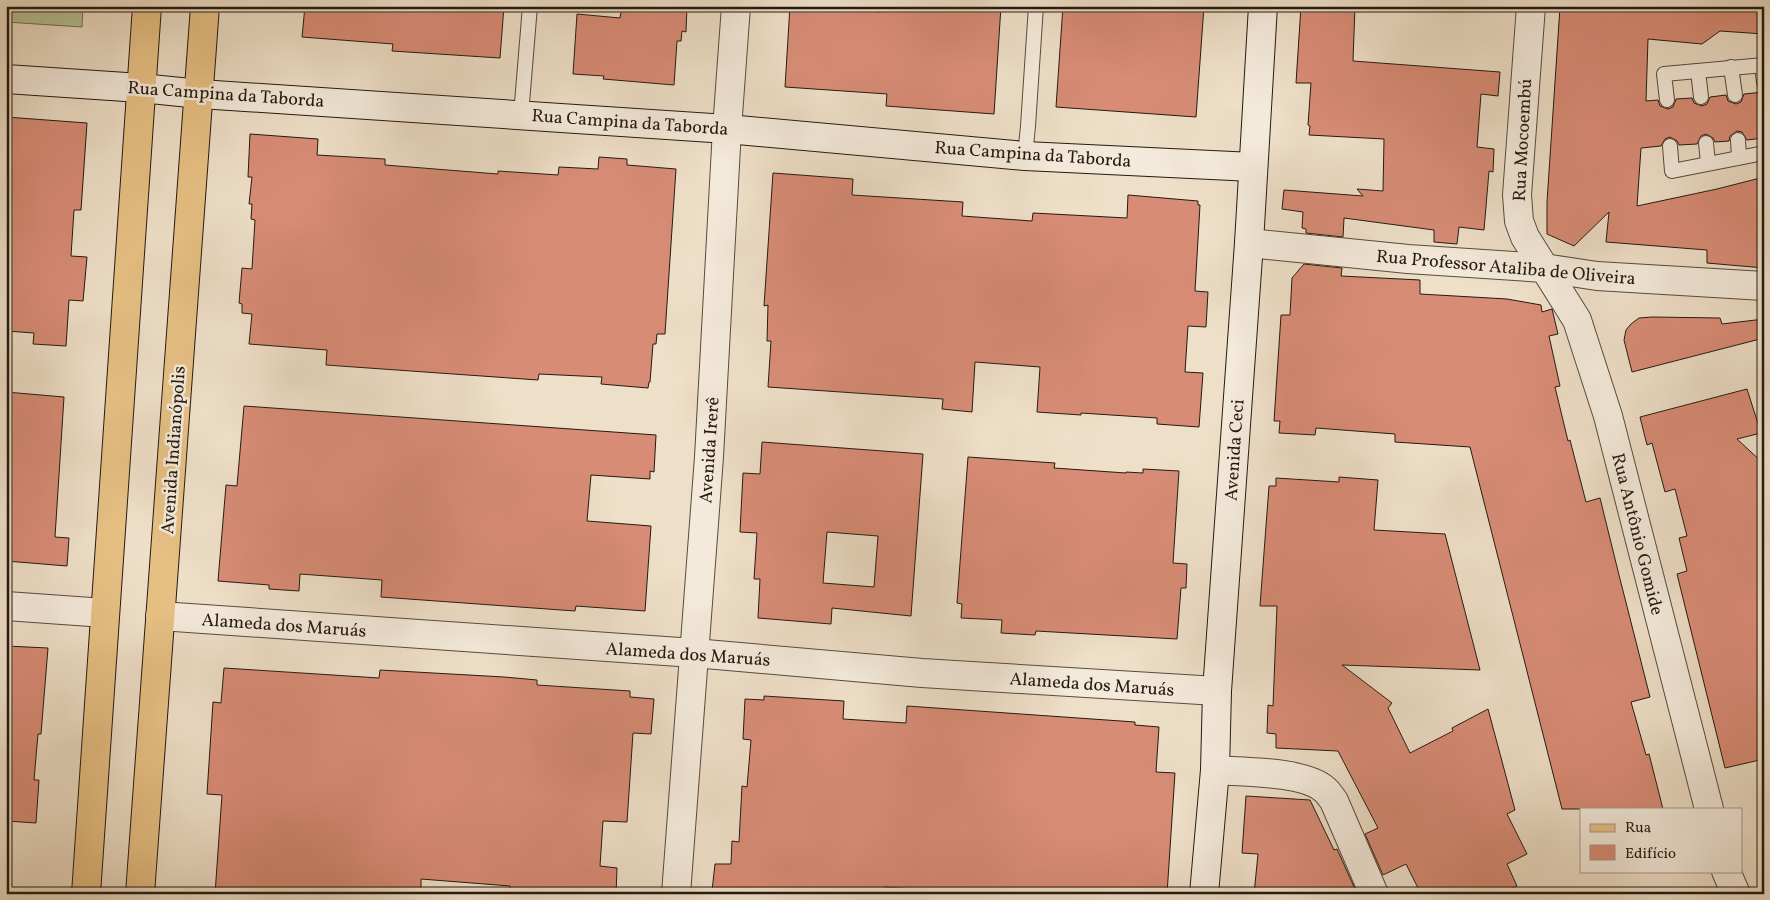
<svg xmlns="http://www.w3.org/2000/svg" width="1770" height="900" font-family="Vollkorn,serif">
  <rect width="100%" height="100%" fill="#eedfc8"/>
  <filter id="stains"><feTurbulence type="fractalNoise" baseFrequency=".004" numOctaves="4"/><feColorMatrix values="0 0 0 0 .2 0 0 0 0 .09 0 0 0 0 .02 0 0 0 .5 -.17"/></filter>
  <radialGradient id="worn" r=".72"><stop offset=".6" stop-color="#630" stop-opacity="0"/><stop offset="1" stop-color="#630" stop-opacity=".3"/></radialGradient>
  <!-- green -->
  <polygon fill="#b6c298" stroke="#6d6e54" points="6,6 83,6 82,27 6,22"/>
  <!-- building -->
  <g fill="#d88c76" stroke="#241a10" fill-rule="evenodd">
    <polygon points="305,6 504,6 500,58 392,51 393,44 302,37"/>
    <polygon points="622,6 687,6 686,32 682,31 681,41 677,41 674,85 603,79 604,76 573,74 577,14 620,18"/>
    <polygon points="790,6 826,6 826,9 881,12 881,6 1001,6 994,114 886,106 887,94 785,87"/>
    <polygon points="1063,6 1204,6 1196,117 1056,107"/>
    <polygon points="1301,6 1355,6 1353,61 1500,72 1498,96 1481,94 1477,147 1494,149 1493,172 1489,171 1484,230 1459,227 1457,244 1434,242 1434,230 1344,218 1343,237 1306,233 1306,229 1302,228 1303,212 1282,209 1284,190 1363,196 1357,189 1383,191 1384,139 1309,135 1310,126 1308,125 1311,83 1296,83"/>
    <polygon points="1572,6 1764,6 1764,34 1720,31 1702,44 1648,39 1646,101 1658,100 1660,106 1668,109 1673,107 1676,99 1692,98 1694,103 1702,106 1707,104 1710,97 1726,95 1728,101 1736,104 1741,102 1744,94 1764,92 1764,138 1747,140 1742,132 1737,131 1730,136 1729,141 1715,142 1713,138 1706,134 1701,136 1697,144 1679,145 1677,141 1670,137 1665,139 1661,146 1641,148 1637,206 1717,189 1764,177 1764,268 1707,263 1707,250 1606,242 1609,212 1574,246 1547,234 1547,202 1560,7 1571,8"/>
    <polygon points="6,117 87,123 81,210 74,210 71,256 87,257 83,301 69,300 66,346 33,344 34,333 6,331"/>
    <polygon points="250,134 318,139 317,155 385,159 385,165 498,174 498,171 558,175 559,167 598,169 599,157 627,159 627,165 676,169 665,334 657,334 656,344 653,344 650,382 649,382 648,388 601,384 602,377 539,374 538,380 326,365 327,350 249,344 252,314 242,313 242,304 239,303 242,268 252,269 255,220 251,219 252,204 249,204 252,177 248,177"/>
    <polygon points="773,173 853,179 852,195 963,202 962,216 1032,221 1033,213 1127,218 1128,195 1198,201 1198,205 1200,205 1195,291 1208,292 1206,327 1188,326 1185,372 1203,373 1199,427 1157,424 1157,418 1081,413 1081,415 1037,412 1040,367 975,362 972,412 942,409 943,399 768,387 771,341 767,341 768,305 764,306"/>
    <polygon points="1304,264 1342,268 1341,276 1420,280 1420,294 1507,299 1541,305 1542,312 1552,309 1558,334 1549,336 1560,386 1555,387 1568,441 1570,440 1586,502 1600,498 1619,575 1650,697 1631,702 1646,755 1649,754 1663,809 1562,809 1470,447 1395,442 1395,434 1316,428 1315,435 1279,433 1280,421 1274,421 1281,315 1290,315 1292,278"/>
    <polygon points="1652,317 1720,318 1722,324 1764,319 1764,338 1632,372 1624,340 1626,330 1631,324 1639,318"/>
    <polygon points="1747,389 1761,433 1737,439 1764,464 1764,759 1725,768 1677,574 1687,571 1679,538 1687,536 1675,489 1665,492 1652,443 1647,445 1640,417"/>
    <polygon points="6,392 64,397 55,537 69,538 67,566 6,561"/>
    <polygon points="244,406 656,435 654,472 650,471 650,479 591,475 587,521 651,526 645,611 576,606 575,611 381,597 382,580 300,574 299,591 269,589 269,585 218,581 226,485 237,486"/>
    <path d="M762,442L923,454L911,616L832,608L831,624L758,618L760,579H754L757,533L740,532L743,473L760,474ZM827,532L878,536L874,587L823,583Z"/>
    <polygon points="968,457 1055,463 1054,468 1126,473 1126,472 1143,473 1143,469 1179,471 1173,563 1187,564 1186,588 1181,588 1177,639 1036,631 1035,635 1001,633 1002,620 961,618 962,604 957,603"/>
    <polygon points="1339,477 1378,480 1374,530 1445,534 1480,670 1342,665 1392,703 1388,708 1410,753 1453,731 1452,728 1488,709 1515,810 1507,814 1527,854 1507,864 1517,886 1499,894 1421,894 1406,864 1383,875 1365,834 1378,828 1338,751 1276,748 1276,734 1267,733 1268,705 1273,706 1277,606 1260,606 1269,486 1276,486 1276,478 1339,482"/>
    <polygon points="6,646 48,648 41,734 38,734 34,780 39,780 36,823 6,821"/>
    <polygon points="224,668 379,678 380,670 504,677 537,680 537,685 630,691 630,697 654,699 651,734 633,733 627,822 603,821 600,866 617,868 616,894 509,894 510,886 421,879 421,894 215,894 222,795 207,794 213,702 221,703"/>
    <polygon points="764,696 844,701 843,719 906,723 907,706 1135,722 1135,725 1159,727 1156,772 1175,773 1167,894 939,894 939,890 884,887 883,894 735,894 712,891 715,864 731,864 732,841 739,842 742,786 747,787 751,740 743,739 745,699 764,700"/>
    <polygon points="1246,796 1310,800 1334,850 1337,849 1355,889 1344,894 1254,894 1258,854 1242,853"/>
  </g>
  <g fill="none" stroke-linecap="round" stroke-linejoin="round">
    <!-- lane casing -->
    <g stroke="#564b3e" stroke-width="16">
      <g id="lane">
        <polyline points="1762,65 1764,82"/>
        <polyline points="1731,67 1735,95"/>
        <polyline points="1698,71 1701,97"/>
        <polyline points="1667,100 1664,74 1764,65"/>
        <polyline points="521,115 530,6"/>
        <polyline points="1738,140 1739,157"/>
        <polyline points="1706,143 1708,163"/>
        <polyline points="1670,146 1672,171 1764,153"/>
        <polyline points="1025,156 1028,126 1036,6"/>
      </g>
    </g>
    <!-- street casing -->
    <g stroke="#564b3e" stroke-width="30">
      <g id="street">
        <polyline points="1531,6 1517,195 1519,221 1525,237 1577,320 1608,416 1709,809"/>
        <polyline points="1249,243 1408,259 1544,268 1597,276 1764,286"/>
        <polyline points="6,606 105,613"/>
        <polyline points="160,616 694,653 922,673 1217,691"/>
        <path d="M1215,770C1242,772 1303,771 1324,789C1328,792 1331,797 1334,801L1374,894"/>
        <polyline points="1726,871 1736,894"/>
        <polyline points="676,894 709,457 727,129 736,6"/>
      </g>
    </g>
    <!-- secondary casing -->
    <g stroke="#241a10" stroke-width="30">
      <g id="secondary">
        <polyline points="6,79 141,88 200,94 727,129 1025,156 1253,167"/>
        <polyline points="1204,894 1215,770 1217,691 1249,243 1263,6"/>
      </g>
    </g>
    <!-- primary casing -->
    <g stroke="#241a10" stroke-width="30">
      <g id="primary">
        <polyline points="86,894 147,6"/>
        <polyline points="140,894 205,6"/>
      </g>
    </g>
    <!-- lane -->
    <use href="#lane" stroke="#f4eadb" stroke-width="14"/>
    <!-- street -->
    <use href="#street" stroke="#f4eadb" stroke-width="28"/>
    <!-- secondary -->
    <use href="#secondary" stroke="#f4eadb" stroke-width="28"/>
    <!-- primary -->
    <use href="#primary" stroke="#e7c084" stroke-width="28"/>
  </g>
  <g text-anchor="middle" stroke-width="5" stroke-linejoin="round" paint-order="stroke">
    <!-- street labels -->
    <g font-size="18" fill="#241a10" stroke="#f4eadb">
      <text transform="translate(226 94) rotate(4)" y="6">Rua Campina da Taborda</text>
      <text transform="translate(630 122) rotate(4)" y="6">Rua Campina da Taborda</text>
      <text transform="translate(1522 140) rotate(-87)" y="6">Rua Mocoembú</text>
      <text transform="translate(1033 154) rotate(4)" y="6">Rua Campina da Taborda</text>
      <text transform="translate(1506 267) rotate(5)" y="6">Rua Professor Ataliba de Oliveira</text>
      <text transform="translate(173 450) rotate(-86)" y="6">Avenida Indianópolis</text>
      <text transform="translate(709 450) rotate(-86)" y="6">Avenida Irerê</text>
      <text transform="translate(1234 450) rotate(-86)" y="6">Avenida Ceci</text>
      <text transform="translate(1638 534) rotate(76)" y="6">Rua Antônio Gomide</text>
      <text transform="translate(284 625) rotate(4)" y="6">Alameda dos Maruás</text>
      <text transform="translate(688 654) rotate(4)" y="6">Alameda dos Maruás</text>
      <text transform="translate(1092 684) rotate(4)" y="6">Alameda dos Maruás</text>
    </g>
  </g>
  <!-- margin -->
  <rect width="1770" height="900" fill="none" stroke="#eedfc8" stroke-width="25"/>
  <rect x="8" y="8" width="1755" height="885" fill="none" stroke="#241a10" stroke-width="2.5"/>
  <rect x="12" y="12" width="1745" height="875" fill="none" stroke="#241a10"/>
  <!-- legend -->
  <rect x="1580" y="808" width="162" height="65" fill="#f4eadb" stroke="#a1978a"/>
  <rect x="1590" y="824" width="25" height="8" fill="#e7c084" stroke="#a1978a"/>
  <text x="1625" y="832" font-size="15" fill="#241a10">Rua</text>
  <rect x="1590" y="845" width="25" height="15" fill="#d88c76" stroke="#a1978a"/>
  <text x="1625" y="858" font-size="15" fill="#241a10">Edifício</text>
  <rect width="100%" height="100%" filter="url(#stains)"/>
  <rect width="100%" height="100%" fill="url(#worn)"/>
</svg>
